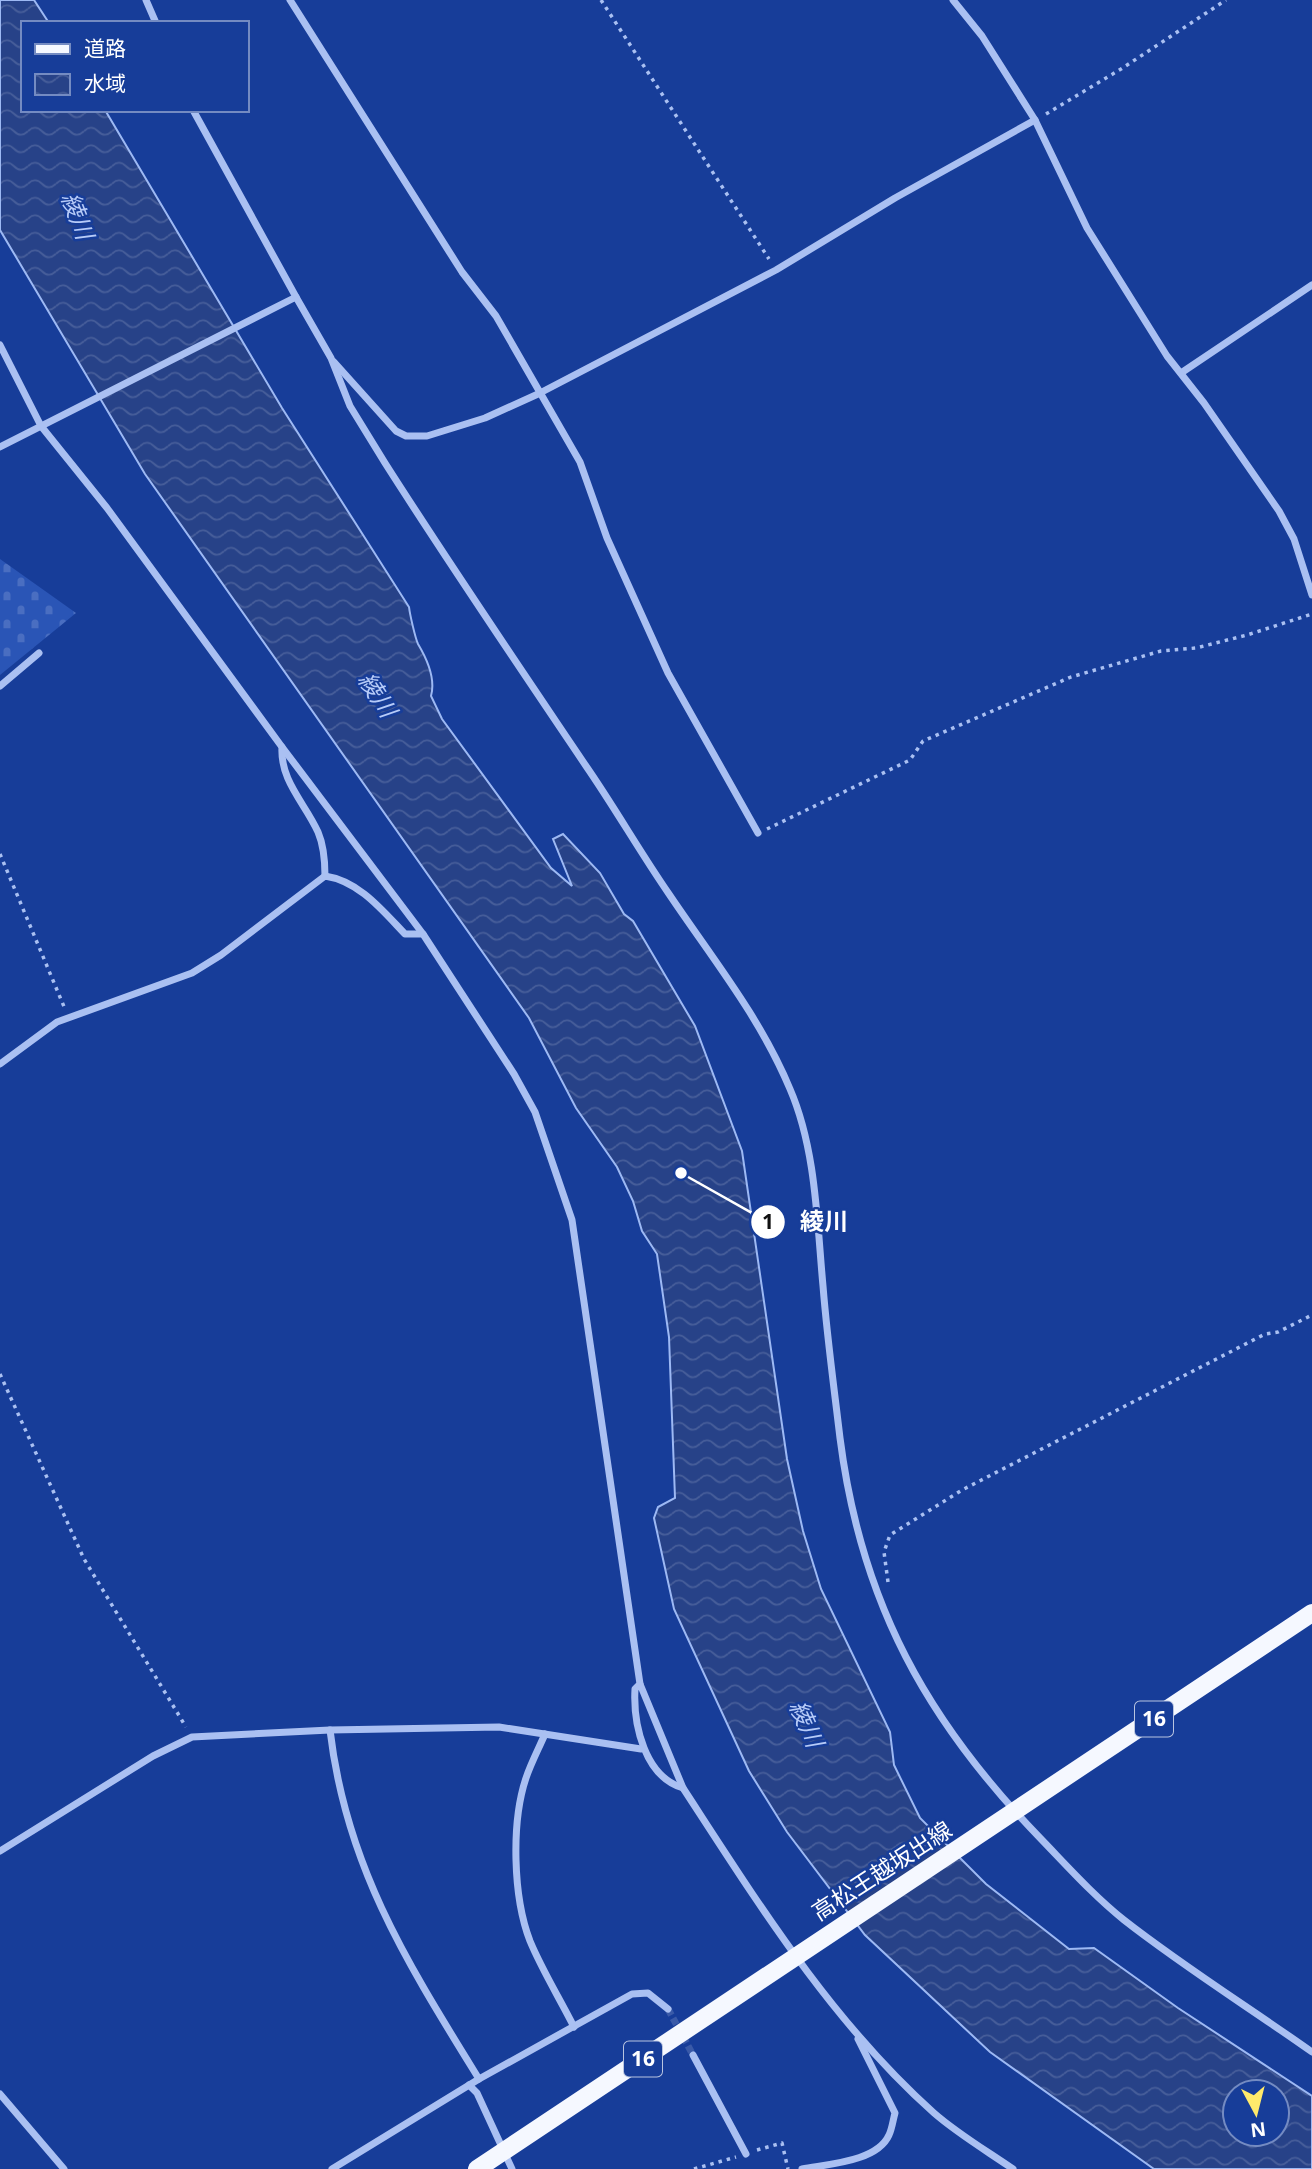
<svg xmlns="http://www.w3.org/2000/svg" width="1312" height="2169" font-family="'Noto Sans','Noto Sans JP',sans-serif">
  <defs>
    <pattern id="cemetery-stones" width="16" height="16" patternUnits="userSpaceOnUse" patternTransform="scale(1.75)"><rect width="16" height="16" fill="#2a55b6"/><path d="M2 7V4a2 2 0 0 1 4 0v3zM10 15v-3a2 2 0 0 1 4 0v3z" fill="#4a6ec1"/></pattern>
    <pattern id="water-waves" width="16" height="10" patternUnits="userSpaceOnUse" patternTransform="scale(1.75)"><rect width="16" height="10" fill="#274288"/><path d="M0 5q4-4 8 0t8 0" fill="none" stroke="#475e9a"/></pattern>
  </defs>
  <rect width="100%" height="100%" fill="#173d99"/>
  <!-- cemetery -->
  <polygon fill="url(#cemetery-stones)" points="0,559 76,613 0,675"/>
  <!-- water -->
  <path fill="url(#water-waves)" stroke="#9db9f4" stroke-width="2" fill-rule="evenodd" d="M0,0H34L49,23H23V110H105L282,408L409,607C410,615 415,637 418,644C427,659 436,678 431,696L442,719L551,868L572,886L553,839L563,834L600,873L624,914L633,921L695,1026L742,1151L787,1459L803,1531L821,1589L890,1732L894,1765L920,1818L986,1884L1069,1949L1094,1948L1178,2008L1312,2096V2169H1154L990,2052L865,1935L787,1832L749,1771L674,1609L654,1518L658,1507L675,1498L669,1337L657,1254L642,1231L633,1201L617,1167L576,1108L529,1018L145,474L0,230ZM1235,2092H1277V2134H1235Z"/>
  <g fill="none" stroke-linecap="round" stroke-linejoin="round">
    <!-- minor-tunnel -->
    <polyline stroke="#3a5aa8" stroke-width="7" stroke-dasharray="7 3.5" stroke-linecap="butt" points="668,2009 693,2055"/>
    <!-- path -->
    <g stroke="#aac0f2" stroke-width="3.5" stroke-dasharray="3.5 5" stroke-linecap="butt">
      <polyline points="601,0 769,259"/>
      <polyline points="1046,114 1121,69 1226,0"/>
      <polyline points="767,829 910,760 923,741 1071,677 1161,651 1196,648 1247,635 1312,614"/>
      <polyline points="0,854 65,1009"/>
      <polyline points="0,1374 84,1559 186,1727"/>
      <polyline points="888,1582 884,1552 890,1535 962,1490 1265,1334 1278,1332 1312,1315"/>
      <polyline points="757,2150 782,2143 788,2169"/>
      <polyline points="694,2169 736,2157"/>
    </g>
    <!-- minor -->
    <g stroke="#aac0f2" stroke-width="7">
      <polyline points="146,0 156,23"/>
      <polyline points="290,0 462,272 496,316 580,462 607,538 668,673 758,833"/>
      <polyline points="953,0 982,36 1035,120 1087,228 1167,356 1204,403 1279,511 1294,539 1312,595"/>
      <polyline points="193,110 296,297"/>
      <path d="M0,345L41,426L107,508L282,747C280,781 305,803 318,832C324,846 325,860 325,876"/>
      <polyline points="334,362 396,431 406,436 427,436 485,418 538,394 776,270 895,198 1035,120"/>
      <polyline points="1181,373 1312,285"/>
      <path d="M0,447L296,297L331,358L350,406L385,463C450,565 518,665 586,766C615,808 640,852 669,894C712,958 760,1017 790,1089C816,1149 817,1222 823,1286C827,1337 834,1387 840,1438C861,1603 927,1722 1042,1840C1068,1867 1094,1896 1124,1920C1184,1967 1250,2008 1312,2052"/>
      <polyline points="0,686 39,653"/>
      <polyline points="282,747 423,934"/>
      <path d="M0,1064L57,1022L192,973L221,955L325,876C359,881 382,910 405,934H423L514,1074L535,1112L572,1220L640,1684L635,1689C633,1725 645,1777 683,1788C758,1903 831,2021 934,2113C958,2134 987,2151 1013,2169"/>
      <polyline points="640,1684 683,1788"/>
      <path d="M330,1730C346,1867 408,1964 479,2079"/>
      <path d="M545,1734C539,1748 531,1763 526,1778C511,1823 513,1897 530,1941C542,1970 560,1999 574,2027"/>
      <polyline points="0,1851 153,1756 192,1737 330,1730 499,1727 641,1749"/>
      <polyline points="693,2055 746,2154"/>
      <polyline points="469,2085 477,2093 512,2169"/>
      <polyline points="0,2094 64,2169"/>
      <polyline points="332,2169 479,2079 632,1994 648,1993 668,2009"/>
      <path d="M802,2169C827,2164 877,2162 889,2135C892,2129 893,2120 895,2113L858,2039"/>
    </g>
    <!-- primary -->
    <polyline stroke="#f5f8ff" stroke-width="18" points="477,2169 1312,1613"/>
  </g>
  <g text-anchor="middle" stroke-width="5" stroke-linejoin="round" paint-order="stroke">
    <!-- shield labels -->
    <g fill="#173d99" stroke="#b9c5e0" stroke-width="2">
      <rect x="1135" y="1701.5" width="38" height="35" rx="5"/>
      <rect x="624" y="2041.5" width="38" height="35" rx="5"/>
    </g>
    <g font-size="21" font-weight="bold" fill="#fff">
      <text x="1154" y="1726">16</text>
      <text x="643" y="2066">16</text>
    </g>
    <!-- street labels -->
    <g font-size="23" fill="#fff" stroke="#173d99">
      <text transform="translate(882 1871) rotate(-33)" y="8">高松王越坂出線</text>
    </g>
    <!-- water labels -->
    <g font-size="24" font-style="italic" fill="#b7cbf8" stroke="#173d99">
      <text transform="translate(77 216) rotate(69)" y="8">綾川</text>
      <text transform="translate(377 695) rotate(57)" y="8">綾川</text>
      <text transform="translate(806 1724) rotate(66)" y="8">綾川</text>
    </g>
  </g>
  <!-- callouts -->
  <path fill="none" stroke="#fff" stroke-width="2.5" d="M681 1173L768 1222"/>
  <g fill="#fff" stroke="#173d99" stroke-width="2.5">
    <circle cx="681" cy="1173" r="7"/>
    <circle cx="768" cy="1222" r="18"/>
  </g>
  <g font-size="21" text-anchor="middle" font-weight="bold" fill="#111">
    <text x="768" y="1229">1</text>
  </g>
  <g font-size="24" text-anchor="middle" font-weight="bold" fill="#fff" stroke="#173d99" stroke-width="5" stroke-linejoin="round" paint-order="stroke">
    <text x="824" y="1230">綾川</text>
  </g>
  <!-- legend -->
  <rect x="21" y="21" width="228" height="91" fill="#173d99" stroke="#748bc2" stroke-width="2"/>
  <rect x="35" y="44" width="35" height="10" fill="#f5f8ff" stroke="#748bc2" stroke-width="2"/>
  <text x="84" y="56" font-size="21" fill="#ffffff">道路</text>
  <rect x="35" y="74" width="35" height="21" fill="url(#water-waves)" stroke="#748bc2" stroke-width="2"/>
  <text x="84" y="91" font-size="21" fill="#ffffff">水域</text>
  <!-- north arrow -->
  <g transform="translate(1256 2113) rotate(173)"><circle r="33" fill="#173d99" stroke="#748bc2" stroke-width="2"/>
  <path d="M0-5L12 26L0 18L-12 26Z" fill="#ffea6b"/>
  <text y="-10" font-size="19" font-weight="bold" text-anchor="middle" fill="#ffffff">N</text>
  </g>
</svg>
